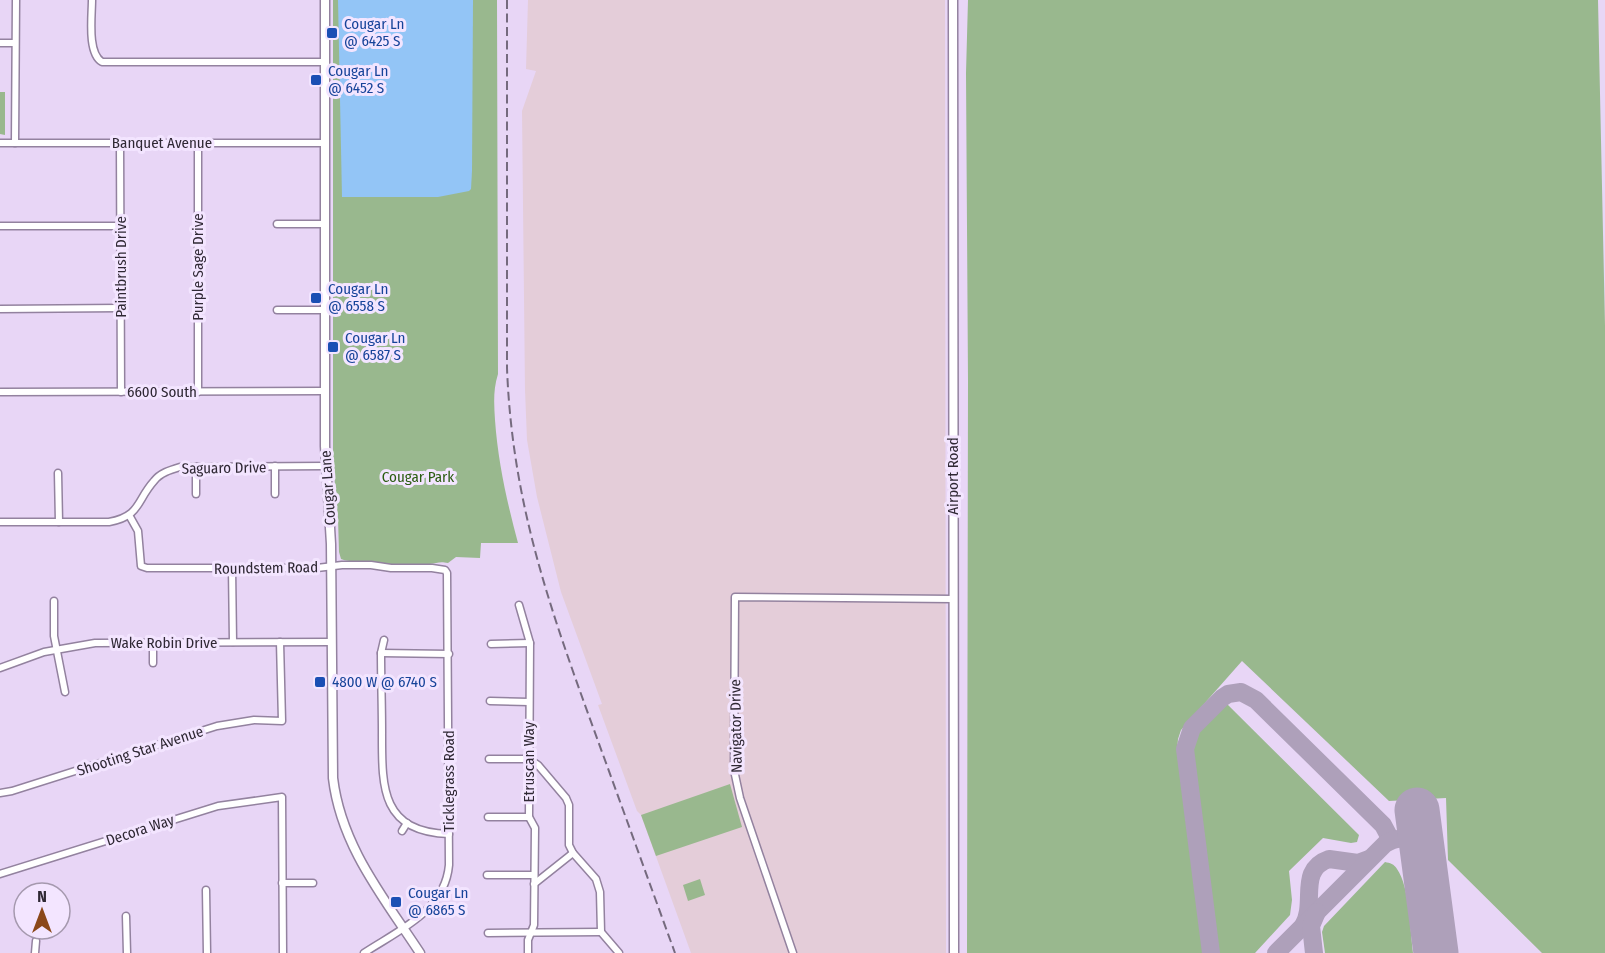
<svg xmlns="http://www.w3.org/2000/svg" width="1605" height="953" font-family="'Fira Sans Condensed',sans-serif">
  <rect width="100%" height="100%" fill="#e8d6f6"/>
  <!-- industrial -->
  <polygon fill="#e4cdd9" points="528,0 945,0 946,953 691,953 641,815 637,811 598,705 602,704 561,592 537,497 527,440 525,390 522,111 536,71 526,69"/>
  <!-- green -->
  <g fill="#99b88e">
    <path d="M333,0H497L498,374C493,390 494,404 495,420C498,462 507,502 518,543H481L480,558L456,557L448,563C440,561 437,563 430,564C418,566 348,563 341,559L339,552L338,518L333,462Z"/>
    <polygon points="968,0 1598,0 1605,326 1605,953 1542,953 1448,860 1446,798 1389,801 1242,661 1181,730 1178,739 1177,751 1203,953 967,953 968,380 966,73"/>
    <polygon points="0,92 5,92 5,135 0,134"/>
    <path d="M1226,703L1359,835L1357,842L1351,843L1323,838L1289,871L1292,900L1290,915L1255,953H1218L1192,748C1195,729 1213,716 1226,703Z"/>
    <polygon points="730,784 742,827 656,856 641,815"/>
    <path d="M1385,862C1390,863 1394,864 1397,869C1410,888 1410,930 1413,953H1325L1322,932L1324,926Z"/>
    <polygon points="700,879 705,895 688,901 683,885"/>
  </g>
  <!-- water -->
  <polygon fill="#93c5f6" points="338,0 473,0 472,171 471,189 469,191 438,197 342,197"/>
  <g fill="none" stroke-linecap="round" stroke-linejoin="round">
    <!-- taxiway -->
    <g stroke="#aea0ba" stroke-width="18">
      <path d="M1303,926C1317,903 1297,870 1329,859L1358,863L1369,859"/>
      <polyline points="1211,953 1185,749 1192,728 1222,698 1228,694 1241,692 1256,700 1383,825 1391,840"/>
      <path d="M1276,953L1385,844C1402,833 1415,840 1423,857"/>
      <polyline points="1314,953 1311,926 1317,912"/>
    </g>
    <!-- runway -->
    <polyline stroke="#aea0ba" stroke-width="45" points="1417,810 1436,953"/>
    <!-- street casing -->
    <g stroke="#93829f" stroke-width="9">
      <g id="street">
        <path d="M92,0C92,16 87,53 102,62H325"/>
        <polyline points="0,43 15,43"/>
        <polyline points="0,143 325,143"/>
        <polyline points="15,143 16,0"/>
        <polyline points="120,143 121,392"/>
        <polyline points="277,224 325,224"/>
        <polyline points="0,226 121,226"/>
        <polyline points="0,309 121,308"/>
        <polyline points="277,310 325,310"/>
        <polyline points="0,392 325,391"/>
        <polyline points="198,392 198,143"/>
        <polyline points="196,467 196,494"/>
        <polyline points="58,473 59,522"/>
        <polyline points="275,494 275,466"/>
        <path d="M129,515L138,531L141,566L147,568H317L342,565H371L391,568H432L445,570L447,573L449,865C445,911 399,930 364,953"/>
        <path d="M0,522H109C141,516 136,501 154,481C160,473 170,470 180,467L326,466"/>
        <polyline points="232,568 233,642"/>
        <polyline points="54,601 54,636 65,692"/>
        <polyline points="519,605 530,643 529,817 535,828 534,925 528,940 528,953"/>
        <path d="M384,640L381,653C381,679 382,706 382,732C382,786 380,832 449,834"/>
        <polyline points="153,642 153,663"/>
        <polyline points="491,644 530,643"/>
        <polyline points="381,653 449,654"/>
        <polyline points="0,668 44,652 95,643 331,642"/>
        <polyline points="490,701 529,702"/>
        <polyline points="489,759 529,759 538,765 566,798 569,805 569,845 573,853 596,879 600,892 601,932 619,953"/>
        <polyline points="0,793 12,791 217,726 254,720 282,721 280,642"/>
        <polyline points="488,817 529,817"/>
        <polyline points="402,831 407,823"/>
        <polyline points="0,874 218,806 282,797 283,953"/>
        <polyline points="487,875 534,875"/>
        <polyline points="282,883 313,883"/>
        <polyline points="534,884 573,853"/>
        <polyline points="206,890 207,953"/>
        <polyline points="126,916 127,953"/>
        <polyline points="488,933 601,932"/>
        <polyline points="35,953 36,941"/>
        <polyline points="793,953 740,798 734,770 735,597 953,599"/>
      </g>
    </g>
    <!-- secondary casing -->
    <g stroke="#93829f" stroke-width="11">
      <g id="secondary">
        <path d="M325,0V446L331,544L333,778C341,846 384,898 420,953"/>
        <polyline points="953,0 954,953"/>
      </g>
    </g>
    <!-- street -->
    <use href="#street" stroke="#fff" stroke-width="6"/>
    <!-- secondary -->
    <use href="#secondary" stroke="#fff" stroke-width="8"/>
    <!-- rail -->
    <path stroke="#756a7e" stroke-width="2" stroke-dasharray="9 4.5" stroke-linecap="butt" d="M507,0V368C512,501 549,606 594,730C621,804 648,879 675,953"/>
  </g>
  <!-- markers -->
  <g fill="#1a4fb4" stroke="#f3e5ff" stroke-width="2">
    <rect x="326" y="27" width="12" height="12" rx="3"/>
    <rect x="310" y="74" width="12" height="12" rx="3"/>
    <rect x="310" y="292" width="12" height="12" rx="3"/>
    <rect x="327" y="341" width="12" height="12" rx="3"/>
    <rect x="314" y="676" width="12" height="12" rx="3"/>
    <rect x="390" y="896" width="12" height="12" rx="3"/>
  </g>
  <g text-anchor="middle" stroke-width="6" stroke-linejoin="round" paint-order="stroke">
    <!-- transit labels -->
    <g font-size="15" fill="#164399" stroke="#f3e5ff" text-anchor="start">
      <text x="344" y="29">Cougar Ln<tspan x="344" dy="17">@ 6425 S</tspan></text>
      <text x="328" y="76">Cougar Ln<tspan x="328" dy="17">@ 6452 S</tspan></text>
      <text x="328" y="294">Cougar Ln<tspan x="328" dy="17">@ 6558 S</tspan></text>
      <text x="345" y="343">Cougar Ln<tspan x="345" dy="17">@ 6587 S</tspan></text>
      <text x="332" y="687">4800 W @ 6740 S</text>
      <text x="408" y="898">Cougar Ln<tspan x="408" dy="17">@ 6865 S</tspan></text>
    </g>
    <!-- street labels -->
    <g font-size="15" fill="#2f2834" stroke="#f3e5ff">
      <text x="162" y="148">Banquet Avenue</text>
      <text transform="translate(121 267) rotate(-90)" y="5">Paintbrush Drive</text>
      <text transform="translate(198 267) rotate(-90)" y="5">Purple Sage Drive</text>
      <text x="162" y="397">6600 South</text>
      <text transform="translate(224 468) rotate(-1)" y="5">Saguaro Drive</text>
      <text transform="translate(953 476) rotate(-90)" y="5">Airport Road</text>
      <text transform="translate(328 488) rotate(-94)" y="5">Cougar Lane</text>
      <text transform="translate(266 568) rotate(-1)" y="5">Roundstem Road</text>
      <text x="164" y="648">Wake Robin Drive</text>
      <text transform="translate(736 726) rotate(-91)" y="5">Navigator Drive</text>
      <text transform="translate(140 751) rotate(-18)" y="5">Shooting Star Avenue</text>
      <text transform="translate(529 762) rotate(-90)" y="5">Etruscan Way</text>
      <text transform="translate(449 781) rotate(-90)" y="5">Ticklegrass Road</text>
      <text transform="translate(140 830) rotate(-18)" y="5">Decora Way</text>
    </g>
    <!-- park labels -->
    <g font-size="15" fill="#2a5c10" stroke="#f3e5ff">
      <text x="418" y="482">Cougar Park</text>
    </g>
  </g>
  <!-- north arrow -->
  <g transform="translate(42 911)"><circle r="28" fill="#f3e5ff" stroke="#a599ae" stroke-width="1.5"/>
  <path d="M0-4.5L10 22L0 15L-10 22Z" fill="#8b481a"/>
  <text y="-9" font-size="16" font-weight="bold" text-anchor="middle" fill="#2f2834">N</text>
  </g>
</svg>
